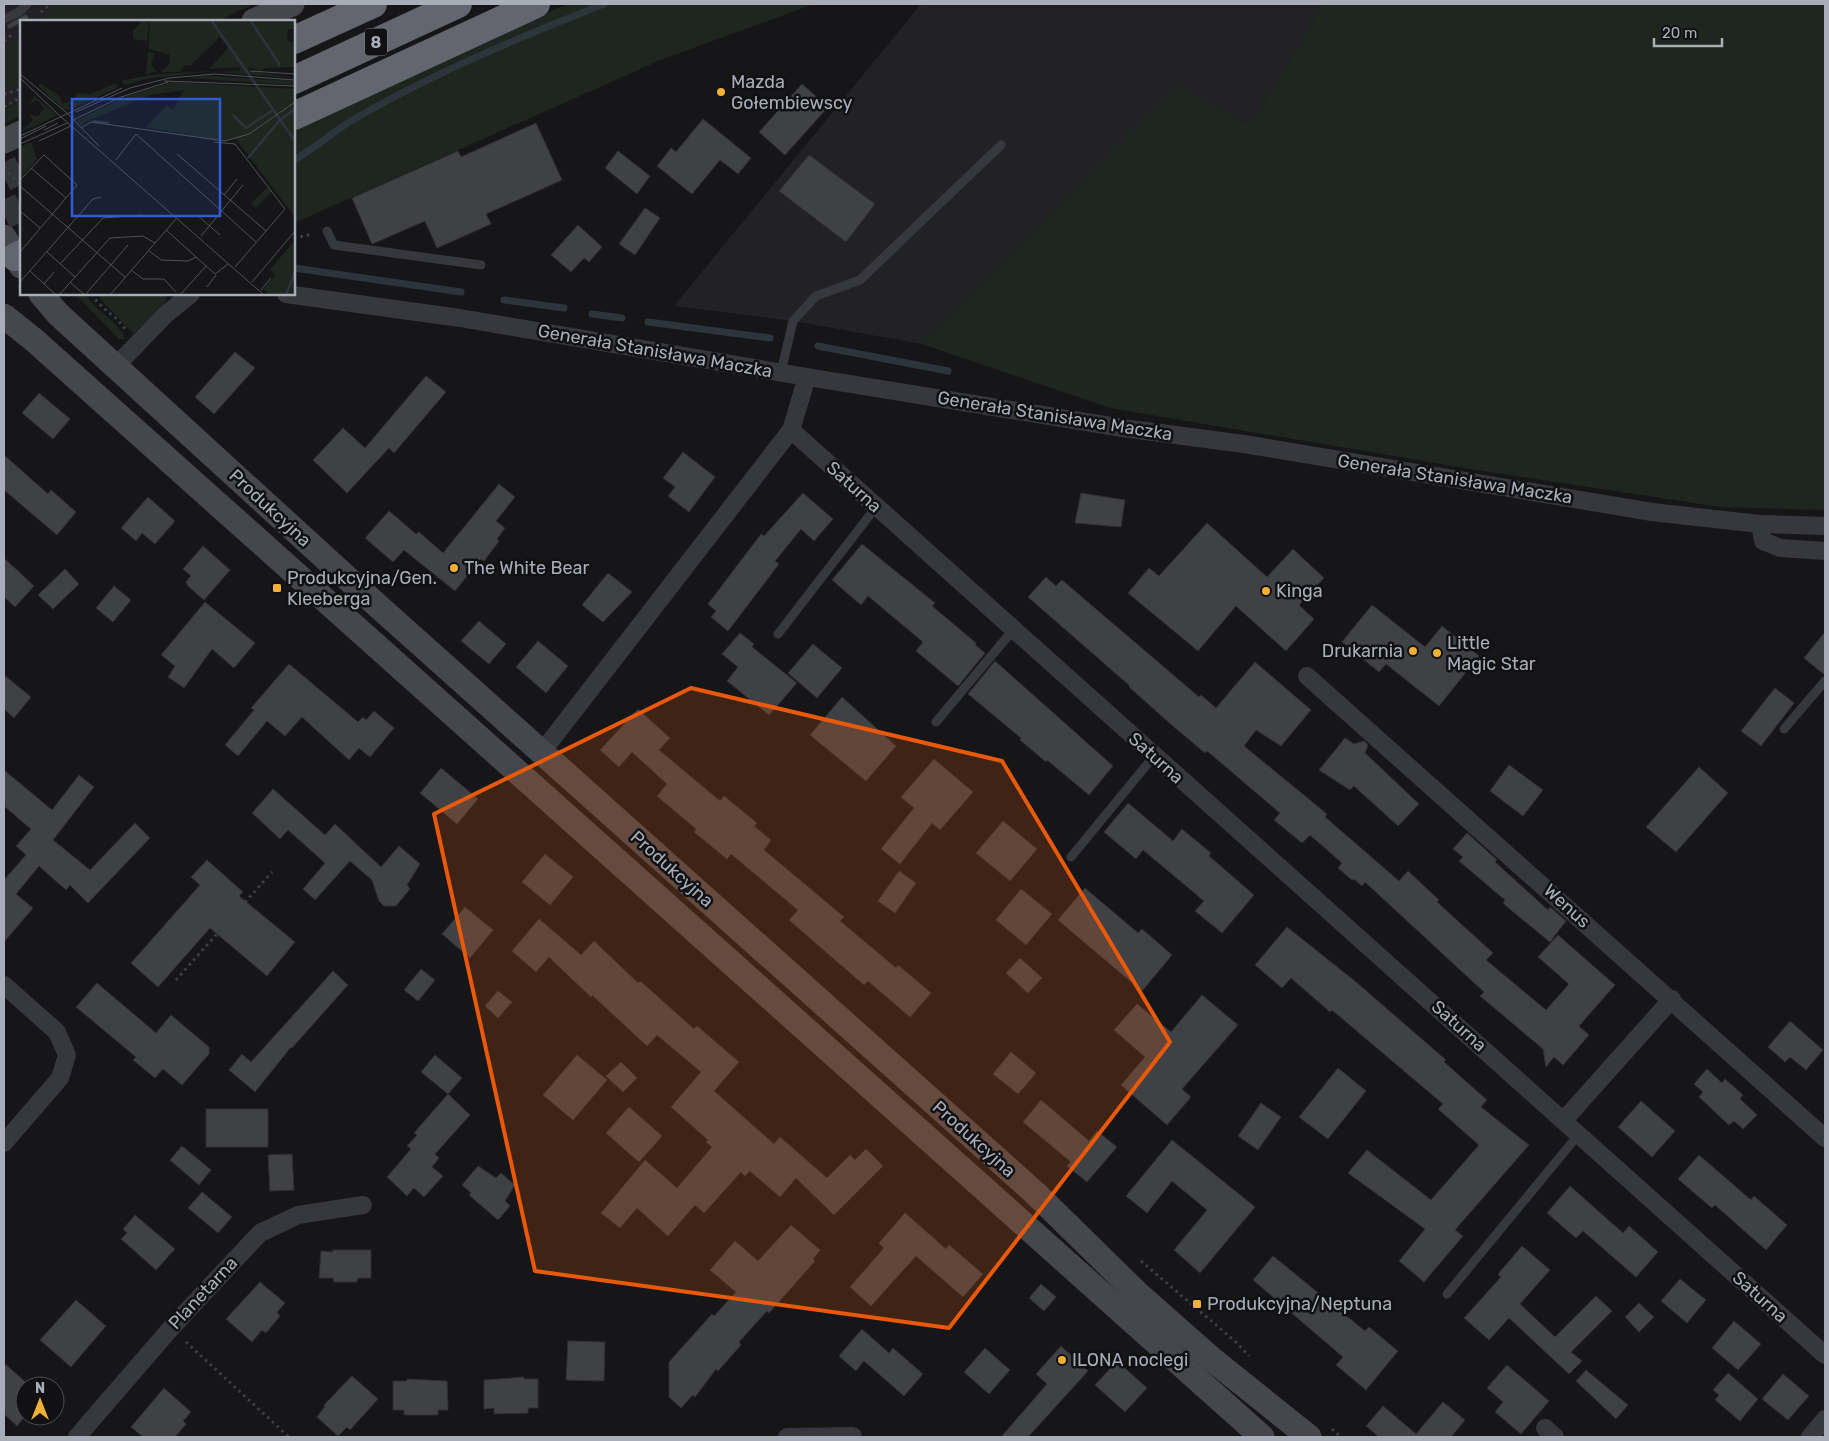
<svg xmlns="http://www.w3.org/2000/svg" width="1829" height="1441" font-family="Rubik,sans-serif">
  <rect width="100%" height="100%" fill="#161618"/>
  <!-- built -->
  <g fill="#222225">
    <polygon points="4,4 218,4 183,21 21,21 21,100 4,109"/>
    <polygon points="921,4 1324,4 1251,125 1177,87 922,344 793,321 674,306"/>
  </g>
  <!-- green -->
  <g fill="#1e261f">
    <polygon points="59,4 254,4 218,21 40,21"/>
    <polygon points="568,4 814,4 663,59 294,223 294,133 299,129 437,61"/>
    <polygon points="1324,4 1825,4 1825,510 1720,507 1476,470 1110,408 922,344 1177,86 1251,125"/>
    <polygon points="21,36 21,82 4,88 4,49"/>
    <polygon points="21,100 21,116 4,124 4,110"/>
    <path d="M98,294H167L166,301L133,334C126,324 98,299 98,294Z"/>
    <path d="M83,295C89,297 90,301 95,306C107,318 116,321 126,339H119L78,297Z"/>
  </g>
  <g fill="none" stroke-linecap="round" stroke-linejoin="round">
    <!-- stream -->
    <g stroke="#2c353c" stroke-width="7">
      <path d="M294,160C314,149 331,133 351,121C431,74 518,38 604,4"/>
      <polyline points="294,268 461,292"/>
      <polyline points="504,300 564,308"/>
      <polyline points="592,314 622,318"/>
      <polyline points="648,322 770,338"/>
      <polyline points="818,346 948,371"/>
    </g>
  </g>
  <!-- building -->
  <g fill="#404145" stroke="#303034">
    <polygon points="26,14 29,18 9,29 7,25"/>
    <polygon points="802,84 828,107 785,155 759,132"/>
    <polygon points="703,119 751,158 738,174 720,160 692,194 657,166 671,148 676,152"/>
    <polygon points="536,123 562,180 486,214 491,224 437,248 425,221 372,244 352,198 458,151 461,157"/>
    <polygon points="618,151 650,176 637,194 605,168"/>
    <polygon points="809,155 875,204 846,242 779,191"/>
    <polygon points="645,208 660,218 635,255 619,244"/>
    <polygon points="578,225 602,247 589,262 584,258 571,272 551,255"/>
    <polygon points="235,352 255,368 214,414 195,397"/>
    <polygon points="426,376 446,392 394,453 389,448 347,493 313,460 343,428 365,448"/>
    <polygon points="39,393 70,419 53,439 22,413"/>
    <polygon points="683,452 715,477 689,512 668,496 675,487 663,478"/>
    <polygon points="4,455 48,494 51,490 76,512 57,535 4,490"/>
    <polygon points="499,484 515,497 496,521 505,528 497,539 499,541 484,561 481,559 455,591 404,550 393,562 365,538 389,511 416,534 419,532 443,553"/>
    <polygon points="803,493 833,519 814,541 801,529 775,561 779,564 728,631 711,617 716,611 708,604 761,534 764,536"/>
    <polygon points="1081,493 1125,500 1121,527 1075,523"/>
    <polygon points="148,497 175,521 155,544 142,533 136,541 121,528"/>
    <polygon points="1207,523 1267,577 1293,549 1324,578 1299,605 1314,619 1286,651 1236,606 1198,651 1128,593 1149,568 1159,576"/>
    <polygon points="862,544 935,603 932,606 976,643 975,645 985,653 958,686 916,651 923,642 868,596 861,605 832,580"/>
    <polygon points="203,546 230,570 204,600 188,586 186,582 191,576 183,569"/>
    <polygon points="4,558 34,586 15,607 4,597"/>
    <polygon points="65,569 79,584 53,609 38,595"/>
    <polygon points="608,573 632,592 603,622 582,605"/>
    <polygon points="1046,577 1056,586 1062,580 1199,697 1201,695 1216,708 1255,662 1311,710 1281,746 1256,730 1244,746 1327,814 1325,817 1399,881 1408,871 1439,900 1437,902 1493,953 1486,960 1546,1010 1569,984 1538,957 1558,935 1615,985 1579,1026 1589,1035 1563,1065 1554,1057 1546,1067 1543,1049 1480,996 1484,992 1365,882 1362,886 1354,879 1352,880 1338,868 1342,863 1310,835 1302,843 1274,820 1280,813 1207,751 1205,753 1174,727 1129,687 1130,686 1028,597"/>
    <polygon points="114,586 131,600 113,622 96,608"/>
    <polygon points="205,602 255,643 234,668 212,649 184,688 168,677 175,666 161,655"/>
    <polygon points="1372,605 1425,647 1442,626 1479,656 1439,706 1386,664 1379,672 1342,642"/>
    <polygon points="479,621 506,644 489,664 461,641"/>
    <polygon points="1825,632 1825,675 1804,658"/>
    <polygon points="740,633 754,644 752,647 797,683 769,715 727,681 738,667 722,654"/>
    <polygon points="538,641 568,666 546,693 516,667"/>
    <polygon points="813,644 842,668 817,698 788,673"/>
    <polygon points="995,661 1113,766 1089,795 1047,760 1046,762 1020,740 1021,738 968,694"/>
    <polygon points="289,664 358,722 363,717 366,720 374,711 394,728 370,757 359,748 349,760 302,717 285,736 267,721 238,756 225,745 254,710 251,708"/>
    <polygon points="4,675 31,697 14,718 4,709"/>
    <polygon points="1775,688 1794,703 1761,746 1741,731"/>
    <polygon points="842,697 896,746 866,781 810,735"/>
    <polygon points="638,709 670,738 659,750 720,801 724,796 757,823 754,826 771,840 764,850 844,917 840,921 896,968 898,965 931,993 910,1017 868,981 864,985 789,920 798,910 731,854 727,859 694,832 696,829 657,796 667,784 632,752 619,767 600,750"/>
    <polygon points="1345,738 1354,744 1364,741 1368,745 1365,753 1419,804 1398,826 1354,786 1350,790 1319,770"/>
    <polygon points="934,759 973,792 940,830 932,823 900,864 881,849 914,808 901,797"/>
    <polygon points="1509,765 1543,790 1523,816 1490,791"/>
    <polygon points="1699,767 1728,793 1676,852 1646,827"/>
    <polygon points="441,768 478,799 457,824 420,793"/>
    <polygon points="4,770 52,810 79,775 94,787 53,840 90,870 135,823 150,838 88,903 70,885 66,890 39,866 16,894 33,908 4,942 4,880 26,855 16,846 31,829 4,806"/>
    <polygon points="273,789 325,835 335,824 381,867 399,846 420,864 407,885 410,889 396,906 384,906 379,901 372,880 350,861 315,900 303,889 325,863 288,830 280,839 252,813"/>
    <polygon points="1128,803 1173,841 1182,829 1211,853 1209,856 1254,895 1222,933 1195,911 1204,901 1143,850 1136,859 1104,832"/>
    <polygon points="1003,821 1037,849 1010,881 976,853"/>
    <polygon points="1467,833 1497,860 1495,862 1548,910 1550,907 1566,921 1550,942 1512,911 1503,903 1505,900 1459,861 1463,857 1453,849"/>
    <polygon points="545,854 573,877 550,905 522,882"/>
    <polygon points="207,860 243,892 239,896 295,942 267,976 210,928 158,987 131,963 200,885 191,877"/>
    <polygon points="899,871 916,883 895,913 878,901"/>
    <polygon points="1085,888 1138,933 1142,929 1172,955 1142,991 1058,920"/>
    <polygon points="1021,889 1052,914 1026,945 996,920"/>
    <polygon points="465,907 493,930 470,958 442,934"/>
    <polygon points="539,919 581,955 594,941 638,983 640,981 694,1029 697,1026 739,1062 714,1091 774,1144 780,1137 827,1178 850,1155 855,1160 866,1149 883,1166 834,1215 796,1178 780,1197 750,1171 745,1176 741,1172 704,1213 695,1205 668,1236 637,1208 620,1228 601,1213 645,1160 677,1188 712,1147 706,1142 708,1140 671,1107 701,1072 657,1035 647,1046 592,995 591,997 549,957 536,972 512,951"/>
    <polygon points="1287,927 1356,982 1446,1060 1444,1062 1487,1100 1481,1107 1529,1145 1455,1230 1463,1236 1424,1282 1399,1261 1425,1229 1348,1173 1367,1150 1431,1200 1479,1145 1438,1109 1443,1104 1332,1010 1330,1012 1291,978 1282,988 1255,965"/>
    <polygon points="1020,958 1042,978 1028,993 1006,973"/>
    <polygon points="421,969 435,980 418,1001 404,990"/>
    <polygon points="333,971 348,985 292,1048 291,1047 255,1092 229,1070 242,1054 251,1062"/>
    <polygon points="97,983 156,1033 171,1015 209,1047 209,1054 182,1085 163,1069 155,1078 133,1060 136,1057 76,1007"/>
    <polygon points="498,991 512,1002 498,1018 485,1006"/>
    <polygon points="1202,995 1238,1025 1182,1089 1191,1097 1167,1125 1121,1085 1145,1057 1114,1030 1137,1004 1171,1032"/>
    <polygon points="1790,1021 1823,1050 1806,1070 1790,1057 1785,1062 1768,1047"/>
    <polygon points="1011,1052 1036,1073 1018,1094 993,1074"/>
    <polygon points="435,1055 462,1078 448,1094 421,1072"/>
    <polygon points="577,1055 607,1080 573,1120 543,1095"/>
    <polygon points="621,1062 637,1078 623,1092 606,1076"/>
    <polygon points="1338,1068 1366,1091 1328,1139 1299,1117"/>
    <polygon points="1707,1069 1722,1083 1725,1079 1743,1095 1740,1099 1757,1115 1743,1129 1734,1121 1729,1125 1699,1097 1703,1092 1694,1084"/>
    <polygon points="448,1094 470,1115 435,1154 439,1158 432,1167 443,1176 424,1197 414,1188 407,1196 387,1177 411,1149 407,1146 417,1135 414,1133"/>
    <polygon points="1041,1100 1089,1141 1097,1131 1117,1147 1087,1182 1067,1166 1071,1162 1023,1122"/>
    <polygon points="1641,1101 1675,1131 1652,1157 1618,1127"/>
    <polygon points="1261,1103 1281,1117 1258,1150 1238,1136"/>
    <polygon points="629,1107 662,1136 639,1162 606,1133"/>
    <rect x="206" y="1109" width="62" height="38"/>
    <polygon points="1172,1140 1255,1207 1200,1273 1174,1250 1207,1210 1172,1181 1147,1213 1126,1196"/>
    <polygon points="182,1146 211,1170 199,1185 170,1160"/>
    <polygon points="292,1154 294,1190 270,1191 268,1155"/>
    <polygon points="1699,1155 1751,1200 1754,1196 1787,1225 1766,1250 1715,1205 1712,1208 1678,1179"/>
    <polygon points="478,1166 496,1178 501,1173 515,1185 505,1201 510,1206 498,1220 469,1195 471,1193 462,1185"/>
    <polygon points="1570,1186 1623,1233 1629,1226 1658,1252 1636,1277 1583,1231 1576,1238 1547,1213"/>
    <polygon points="202,1192 232,1217 218,1233 188,1208"/>
    <polygon points="905,1213 946,1249 949,1245 983,1274 963,1297 916,1256 871,1306 850,1287 884,1248 879,1243"/>
    <polygon points="135,1215 175,1249 156,1270 121,1239 127,1233 123,1229"/>
    <polygon points="791,1225 820,1250 813,1259 815,1261 769,1313 767,1311 739,1342 741,1345 718,1371 716,1369 695,1397 693,1395 681,1408 669,1397 669,1362 712,1314 714,1316 736,1292 710,1270 735,1241 758,1261"/>
    <polygon points="1522,1246 1550,1270 1520,1304 1555,1337 1596,1296 1612,1311 1571,1352 1582,1361 1569,1374 1509,1318 1489,1340 1464,1318 1501,1277 1498,1274"/>
    <polygon points="333,1250 371,1250 371,1278 358,1278 357,1282 334,1282 333,1278 319,1278 321,1251 332,1252"/>
    <polygon points="1273,1256 1365,1331 1369,1327 1398,1351 1366,1390 1336,1365 1343,1357 1253,1280"/>
    <polygon points="1680,1279 1706,1300 1687,1323 1661,1301"/>
    <polygon points="260,1282 285,1303 277,1312 280,1316 266,1333 262,1330 252,1342 226,1319"/>
    <polygon points="1041,1284 1056,1297 1044,1311 1029,1298"/>
    <polygon points="76,1300 106,1326 71,1367 40,1340"/>
    <polygon points="1639,1303 1654,1317 1639,1332 1625,1317"/>
    <polygon points="1734,1321 1761,1344 1738,1370 1712,1348"/>
    <polygon points="862,1329 889,1353 893,1348 923,1374 904,1396 864,1361 856,1371 839,1356"/>
    <polygon points="568,1341 605,1342 604,1381 566,1380"/>
    <polygon points="1061,1346 1088,1371 1028,1437 1001,1437 1047,1384 1036,1374"/>
    <polygon points="985,1348 1010,1370 989,1394 964,1372"/>
    <polygon points="1117,1361 1147,1388 1125,1412 1095,1385"/>
    <polygon points="4,1363 30,1386 25,1386 25,1416 17,1426 4,1414"/>
    <polygon points="1507,1365 1549,1401 1521,1434 1495,1412 1503,1402 1487,1388"/>
    <polygon points="1586,1370 1628,1405 1616,1419 1576,1381"/>
    <polygon points="1728,1373 1758,1399 1740,1421 1715,1400 1719,1395 1713,1390"/>
    <polygon points="1783,1374 1809,1396 1788,1420 1762,1399"/>
    <polygon points="352,1376 378,1399 350,1430 347,1427 338,1436 317,1417 325,1406 324,1405"/>
    <polygon points="524,1377 524,1379 538,1379 538,1408 528,1408 528,1413 494,1414 494,1408 484,1409 484,1380"/>
    <polygon points="407,1379 447,1381 448,1410 438,1410 438,1415 404,1415 404,1410 393,1410 393,1381 407,1381"/>
    <polygon points="164,1388 191,1412 183,1421 186,1424 175,1437 143,1437 131,1427"/>
    <polygon points="1443,1402 1465,1420 1451,1437 1379,1437 1366,1426 1383,1406 1416,1434"/>
  </g>
  <g fill="none" stroke-linecap="round" stroke-linejoin="round">
    <!-- highway-tunnel -->
    <g stroke="#333438" stroke-width="28" stroke-dasharray="28 14" stroke-linecap="butt">
      <polyline points="4,178 21,169"/>
      <polyline points="4,215 21,207"/>
    </g>
    <!-- path -->
    <g stroke="#3d3f44" stroke-width="3" stroke-dasharray="2.5 4" stroke-linecap="butt">
      <polyline points="41,12 50,4"/>
      <polyline points="4,41 13,34"/>
      <polyline points="4,94 21,89"/>
      <polyline points="4,107 21,97"/>
      <polyline points="4,168 21,186"/>
      <polyline points="294,238 313,234"/>
      <path d="M92,294C99,308 116,315 125,329"/>
      <polyline points="176,980 272,872"/>
      <polyline points="1141,1261 1237,1343 1249,1356"/>
      <polyline points="186,1342 289,1437"/>
      <polyline points="1332,1429 1341,1437"/>
    </g>
    <!-- lane -->
    <g stroke="#37383d" stroke-width="9">
      <polyline points="4,19 19,12 27,4"/>
      <polyline points="327,231 334,245 481,265"/>
      <polyline points="781,372 793,321 816,296 860,280 1001,145"/>
      <polyline points="778,634 876,507"/>
      <polyline points="936,722 1013,630"/>
      <polyline points="1784,729 1825,681"/>
      <polyline points="1071,857 1154,756"/>
      <polyline points="1447,1294 1579,1134"/>
    </g>
    <!-- street -->
    <g stroke="#37383d" stroke-width="18">
      <polyline points="286,294 460,318 807,377 1123,428 1244,444 1652,512 1760,524 1825,526"/>
      <polyline points="116,366 165,315 191,294"/>
      <polyline points="791,430 807,377"/>
      <polyline points="1760,524 1763,541 1780,548 1825,551"/>
      <polyline points="1307,676 1825,1138"/>
      <polyline points="542,752 791,430 1825,1355"/>
      <polyline points="4,985 57,1032 67,1055 60,1078 4,1143"/>
      <polyline points="1564,1120 1672,999"/>
      <polyline points="1545,1428 1555,1437"/>
      <polyline points="77,1437 171,1328 260,1233 298,1215 363,1205"/>
      <polyline points="787,1437 853,1436"/>
      <polyline points="1810,1437 1825,1419"/>
    </g>
    <!-- secondary -->
    <g stroke="#45474d" stroke-width="25">
      <polyline points="254,21 292,4"/>
      <polyline points="4,141 21,133"/>
      <polyline points="4,237 21,266"/>
      <polyline points="41,294 58,314 369,598 1035,1193 1136,1292 1213,1360 1309,1437"/>
      <polyline points="4,316 34,340 1262,1437"/>
    </g>
    <!-- highway -->
    <g stroke="#63666e" stroke-width="28">
      <polyline points="294,40 373,4"/>
      <polyline points="294,80 458,4"/>
      <polyline points="294,116 536,4"/>
      <polyline points="15,257 21,254"/>
    </g>
  </g>
  <!-- marked area -->
  <path fill="#e8590c" fill-opacity="0.2" stroke="#e8590c" stroke-width="4" stroke-linejoin="round" d="M691,688L1002,761L1170,1042L949,1328L535,1271L434,814Z"/>
  <!-- markers -->
  <g fill="#f2b134" stroke="#111113" stroke-width="2">
    <circle cx="721" cy="92" r="5"/>
    <circle cx="454" cy="568" r="5"/>
    <rect x="272" y="583" width="10" height="10" rx="2.5"/>
    <circle cx="1266" cy="591" r="5"/>
    <circle cx="1413" cy="651" r="5"/>
    <circle cx="1437" cy="653" r="5"/>
    <rect x="1192" y="1299" width="10" height="10" rx="2.5"/>
    <circle cx="1062" cy="1360" r="5"/>
  </g>
  <g text-anchor="middle" stroke-width="5" stroke-linejoin="round" paint-order="stroke">
    <!-- shield labels -->
    <rect fill="#111113" stroke="#7b7e86" stroke-width="1" x="365" y="28.5" width="22" height="27" rx="4"/>
    <g font-size="16" font-weight="bold" fill="#a8adb8">
      <text x="376" y="48">8</text>
    </g>
    <!-- poi labels -->
    <g font-size="18" fill="#a8adb8" stroke="#111113" text-anchor="start">
      <text x="731" y="88">Mazda<tspan x="731" dy="21">Gołembiewscy</tspan></text>
      <text x="464" y="574">The White Bear</text>
      <text x="287" y="584">Produkcyjna/Gen.<tspan x="287" dy="21">Kleeberga</tspan></text>
      <text x="1276" y="597">Kinga</text>
      <text x="1447" y="649">Little<tspan x="1447" dy="21">Magic Star</tspan></text>
      <text x="1403" y="657" text-anchor="end">Drukarnia</text>
      <text x="1207" y="1310">Produkcyjna/Neptuna</text>
      <text x="1072" y="1366">ILONA noclegi</text>
    </g>
    <!-- street labels -->
    <g font-size="18" fill="#a8adb8" stroke="#111113">
      <text transform="translate(655 351) rotate(10)" y="6">Generała Stanisława Maczka</text>
      <text transform="translate(1055 416) rotate(9)" y="6">Generała Stanisława Maczka</text>
      <text transform="translate(1455 479) rotate(9)" y="6">Generała Stanisława Maczka</text>
      <text transform="translate(854 487) rotate(42)" y="6">Saturna</text>
      <text transform="translate(270 508) rotate(43)" y="6">Produkcyjna</text>
      <text transform="translate(1156 758) rotate(42)" y="6">Saturna</text>
      <text transform="translate(672 869) rotate(42)" y="6">Produkcyjna</text>
      <text transform="translate(1567 906) rotate(42)" y="6">Wenus</text>
      <text transform="translate(1459 1026) rotate(42)" y="6">Saturna</text>
      <text transform="translate(974 1139) rotate(42)" y="6">Produkcyjna</text>
      <text transform="translate(203 1293) rotate(-47)" y="6">Planetarna</text>
      <text transform="translate(1760 1297) rotate(42)" y="6">Saturna</text>
    </g>
  </g>
  <!-- overview -->
  <g transform="translate(20 20)">
    <rect width="275" height="275" fill="#161618"/>
    <path d="M123,0L129,3L127,21L113,19V11ZM130,0H275V9H268L267,21L273,22L275,47L244,48L241,51L229,47V51L275,58L196,52L220,51V47L189,49L208,28L200,17L170,46L165,45L160,52H140L149,44L150,35L129,29ZM128,32L134,33L131,45L137,51L126,54ZM194,51L126,59L106,65L102,63L104,60L137,54ZM185,56L275,61V65L168,58ZM151,62L275,69V197L215,118L203,121L126,107L147,86L153,89L164,70L130,75L65,102L62,107L57,100L104,77ZM20,63L40,76L42,84L54,80L57,73L56,78L55,80L50,83L49,85L50,90L44,89L18,66ZM94,64H98L97,68L51,89L50,85L58,73L70,74ZM14,76L37,95L0,114L15,106L0,112L13,100L9,95L18,96L24,88L17,80L9,84ZM11,122L17,139L0,158V127ZM247,168L251,172L235,188L231,183ZM275,220V275H250L243,269L256,255L250,250Z" fill="#1e261f"/>
    <path fill="none" stroke="#2c353c" stroke-width="2.5" d="M191,0L275,121M230,0L260,45M213,95L226,108L253,90M260,100L275,89M73,101L89,103M228,138L260,100M266,275L275,252"/>
    <path fill="none" stroke="#505258" stroke-width="1" d="M230,51L275,54M0,54L47,93M0,58L40,96M144,61L275,66M56,92L110,68L149,58L195,54L275,60M47,93L79,126M40,96L244,275M53,100L101,77L148,62M61,108L71,102L205,121L229,114L275,82M24,110L38,103M0,116L102,68M0,119L26,106M19,121L51,106M194,122L215,124L265,189L215,247M0,124L47,103M157,134L246,211M96,140L116,114L236,222M11,148L46,178M0,160L24,135L57,165L0,232M0,166L105,257M204,175L217,159M0,191L20,208M177,195L200,215M146,210L195,254L208,244M181,216L223,165M128,230L141,240L168,241L176,237M27,232L55,257M40,244L83,198L121,195M111,250L123,259H144L156,272M10,251L36,275M0,262L73,179L81,177M232,262L275,211M51,263L65,275M24,264L34,252M187,267L196,255M241,270L251,258M39,275L90,218L123,216L135,223M65,275L108,225M90,275L156,199M160,275L186,246"/>
    <path fill="#325cd3" fill-opacity="0.15" stroke="#325cd3" stroke-width="2.5" d="M52,79H200V196H52Z"/>
    <rect width="275" height="275" fill="none" stroke="#a8adb8" stroke-width="2.5"/>
  </g>
  <!-- border -->
  <rect width="1829" height="1441" fill="none" stroke="#a8adb8" stroke-width="10"/>
  <!-- north arrow -->
  <g transform="translate(40 1401)"><circle r="24" fill="#111113" stroke="#4d4f55"/>
  <path d="M0-4L9 19L0 12L-9 19Z" fill="#f2b134"/>
  <text y="-8" font-size="14" font-weight="bold" text-anchor="middle" fill="#a8adb8">N</text>
  </g>
  <!-- scale -->
  <path d="M1654 38v8h68v-8" fill="none" stroke="#a8adb8" stroke-width="2.5"/>
  <text x="1662" y="38" font-size="15" fill="#a8adb8" stroke="#111113" stroke-width="4" paint-order="stroke">20 m</text>
</svg>
